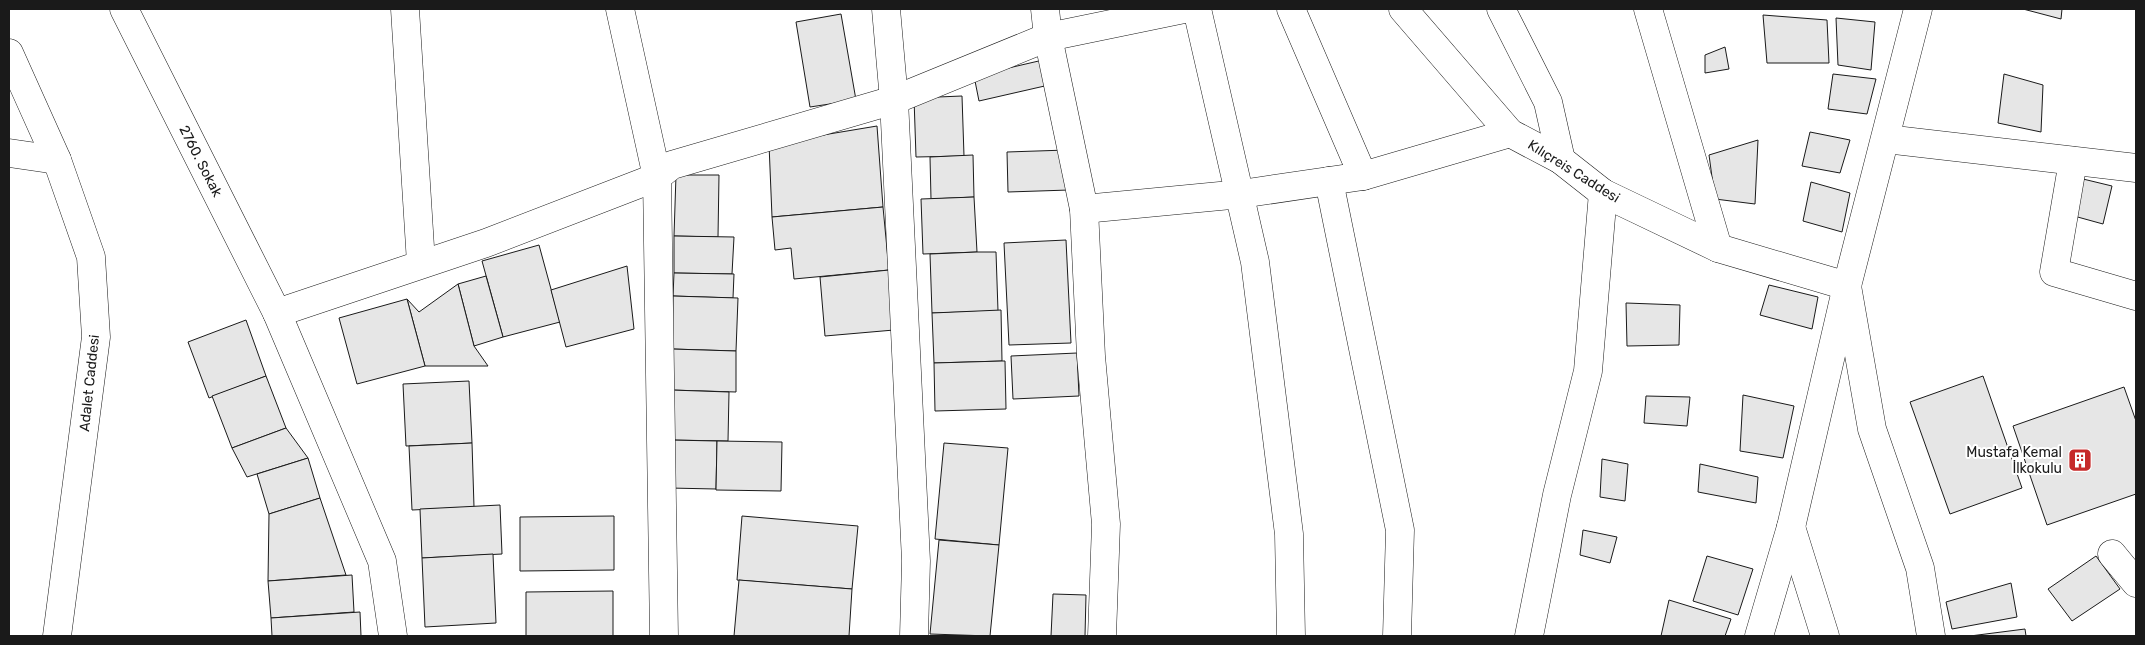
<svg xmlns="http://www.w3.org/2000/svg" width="2145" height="645" font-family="Rubik,sans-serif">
  <rect width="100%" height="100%" fill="#fff"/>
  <!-- building -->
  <g fill="#e6e6e6" stroke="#1a1a1a">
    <polygon points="2023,9 2062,9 2061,19"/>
    <polygon points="841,14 856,100 810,107 796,22"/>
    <polygon points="1763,15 1827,20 1829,63 1767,63"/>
    <polygon points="1836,18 1875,22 1871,70 1838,65"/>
    <polygon points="1725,47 1729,69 1705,73 1705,55"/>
    <polygon points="1043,60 1049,85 979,101 974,76"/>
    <polygon points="1833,74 1876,79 1867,114 1828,109"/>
    <polygon points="2004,74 2043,85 2041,132 1998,123"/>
    <polygon points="962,96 964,156 916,157 914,98"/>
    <polygon points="877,126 883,207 772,217 769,144"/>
    <polygon points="1810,132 1850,140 1840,173 1802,166"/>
    <polygon points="1758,140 1755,204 1715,199 1709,155"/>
    <polygon points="1067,150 1069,190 1008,192 1007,152"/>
    <polygon points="973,155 974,197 931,199 930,157"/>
    <polygon points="676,175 719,175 718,237 674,236"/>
    <polygon points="2083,179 2112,186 2103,224 2074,216"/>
    <polygon points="1811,182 1850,193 1842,232 1803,221"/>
    <polygon points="974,197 977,252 923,254 921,199"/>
    <polygon points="883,207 889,270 794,279 791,248 775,250 772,217"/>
    <polygon points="674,236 734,237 732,274 674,273"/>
    <polygon points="1066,240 1071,343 1009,345 1004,243"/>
    <polygon points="539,245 560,322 503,337 482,261"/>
    <polygon points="977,252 996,252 998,311 932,313 930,254"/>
    <polygon points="627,266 634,329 566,347 551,290"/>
    <polygon points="889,270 894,330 825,336 820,277"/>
    <polygon points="674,273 734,274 733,298 673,296"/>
    <polygon points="486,276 503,337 474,346 458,284"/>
    <polygon points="458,284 474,346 488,366 425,366 407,299 419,312"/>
    <polygon points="1769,285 1818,297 1812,329 1760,315"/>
    <polygon points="673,296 738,298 736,351 672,349"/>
    <polygon points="407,299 425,366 357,384 339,318"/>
    <polygon points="1626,303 1680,305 1679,345 1627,346"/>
    <polygon points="1001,310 1002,361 934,363 932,313"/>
    <polygon points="246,320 266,376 209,398 188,342"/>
    <polygon points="672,349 736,351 736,392 671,390"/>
    <polygon points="1077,353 1079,396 1013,399 1011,356"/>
    <polygon points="1002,361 1005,361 1006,409 935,411 934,363"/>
    <polygon points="266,376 286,428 232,448 212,396"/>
    <polygon points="1983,376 2022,488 1950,514 1910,402"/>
    <polygon points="469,381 472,443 406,446 403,384"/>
    <polygon points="2124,387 2136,421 2136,494 2047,525 2013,426"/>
    <polygon points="671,390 729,392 728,441 670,440"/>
    <polygon points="1743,395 1794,406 1783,458 1740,451"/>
    <polygon points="1646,396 1690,397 1687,426 1644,423"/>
    <polygon points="286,428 308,458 247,477 232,448"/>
    <polygon points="670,440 717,441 716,489 669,488"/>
    <polygon points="717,441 782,442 781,491 716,490"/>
    <polygon points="472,443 474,507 412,510 409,446"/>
    <polygon points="944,443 1008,448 999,545 935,539"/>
    <polygon points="308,458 320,498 269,514 257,474"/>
    <polygon points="1602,459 1628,464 1625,501 1600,497"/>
    <polygon points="1700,464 1758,477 1756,503 1698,492"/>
    <polygon points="320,498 346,575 268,581 269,514"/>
    <polygon points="500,505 502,554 422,558 420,509"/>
    <polygon points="614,516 614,570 520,571 520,517"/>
    <polygon points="742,516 858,526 852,589 737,580"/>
    <polygon points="1583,530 1617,537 1610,563 1580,555"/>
    <polygon points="939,540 999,545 990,636 930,634"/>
    <polygon points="493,554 496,623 425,627 422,558"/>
    <polygon points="1707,556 1753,569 1738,615 1693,601"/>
    <polygon points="2096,556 2120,589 2072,621 2048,589"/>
    <polygon points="352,575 354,612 271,618 268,581"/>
    <polygon points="739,580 852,589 849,636 734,636"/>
    <polygon points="2011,583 2017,617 1952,629 1946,602"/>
    <polygon points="613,591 613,636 526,636 526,592"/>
    <polygon points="1053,594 1086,595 1085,636 1051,636"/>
    <polygon points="1669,600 1731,619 1725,636 1661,636"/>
    <polygon points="360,612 361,636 272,636 271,618"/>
    <polygon points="2025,629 2026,636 1970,636"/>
  </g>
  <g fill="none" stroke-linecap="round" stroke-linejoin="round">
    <!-- street casing -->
    <g stroke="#1a1a1a" stroke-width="29">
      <g id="street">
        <polyline points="124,9 277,313 486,243 657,177 672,165 894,100 1048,37 1184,9"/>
        <polyline points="405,9 421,263"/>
        <polyline points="620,9 657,177 664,636"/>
        <polyline points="886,9 894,100 916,561 914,636"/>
        <polyline points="1045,9 1048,37 1084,209 1091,356 1106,524 1102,636"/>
        <polyline points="1197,9 1255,262 1289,534 1291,636"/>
        <polyline points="1501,9 1548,102 1561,160"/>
        <polyline points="1648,9 1718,248"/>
        <polyline points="9,53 57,160 91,257 96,337 57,636"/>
        <polyline points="9,153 57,160"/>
        <polyline points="2073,161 2054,272 2136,296"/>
        <polyline points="1363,176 1510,133"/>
        <polyline points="1329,181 1400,530 1397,636"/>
        <polyline points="1084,209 1241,194 1363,176 1291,9"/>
        <polyline points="1847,286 1872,429 1920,568 1931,636"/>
        <polyline points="1791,527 1825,636"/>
        <polyline points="2112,554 2136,583"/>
        <polyline points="1529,636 1557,495 1588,371 1603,193"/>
      </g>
    </g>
    <!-- secondary casing -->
    <g stroke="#1a1a1a" stroke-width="29">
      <g id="secondary">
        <polyline points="1403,9 1510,133 1561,160 1603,193 1718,248 1847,286"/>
        <polyline points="1886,139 2136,168"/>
        <polyline points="277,313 382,561 393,636"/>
        <polyline points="1759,636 1791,527 1847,286 1918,9"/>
      </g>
    </g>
    <!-- street -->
    <use href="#street" stroke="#fff" stroke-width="28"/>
    <!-- secondary -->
    <use href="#secondary" stroke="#fff" stroke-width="28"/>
  </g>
  <!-- icons -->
  <defs>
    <g id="building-square" transform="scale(1.25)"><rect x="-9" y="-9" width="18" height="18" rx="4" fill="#c62828" stroke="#fff"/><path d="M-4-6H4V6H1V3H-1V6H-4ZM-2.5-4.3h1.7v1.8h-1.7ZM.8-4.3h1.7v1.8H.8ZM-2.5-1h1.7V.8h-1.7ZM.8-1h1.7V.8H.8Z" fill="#fff"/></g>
  </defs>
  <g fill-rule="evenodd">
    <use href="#building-square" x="2080" y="460"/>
  </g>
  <g text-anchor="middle" stroke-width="4" stroke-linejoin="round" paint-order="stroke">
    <!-- street labels -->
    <g font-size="14" fill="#1a1a1a" stroke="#fff">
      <text transform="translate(201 161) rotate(63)" y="5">2760. Sokak</text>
      <text transform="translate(1574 171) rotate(32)" y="5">Kılıçreis Caddesi</text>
      <text transform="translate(89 383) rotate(-84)" y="5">Adalet Caddesi</text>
    </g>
    <!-- poi labels -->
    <g font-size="14" fill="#1a1a1a" stroke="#fff" text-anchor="end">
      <text x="2062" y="457">Mustafa Kemal<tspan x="2062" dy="16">İlkokulu</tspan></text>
    </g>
  </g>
  <!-- border -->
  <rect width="2145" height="645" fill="none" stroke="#1a1a1a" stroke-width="20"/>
</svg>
